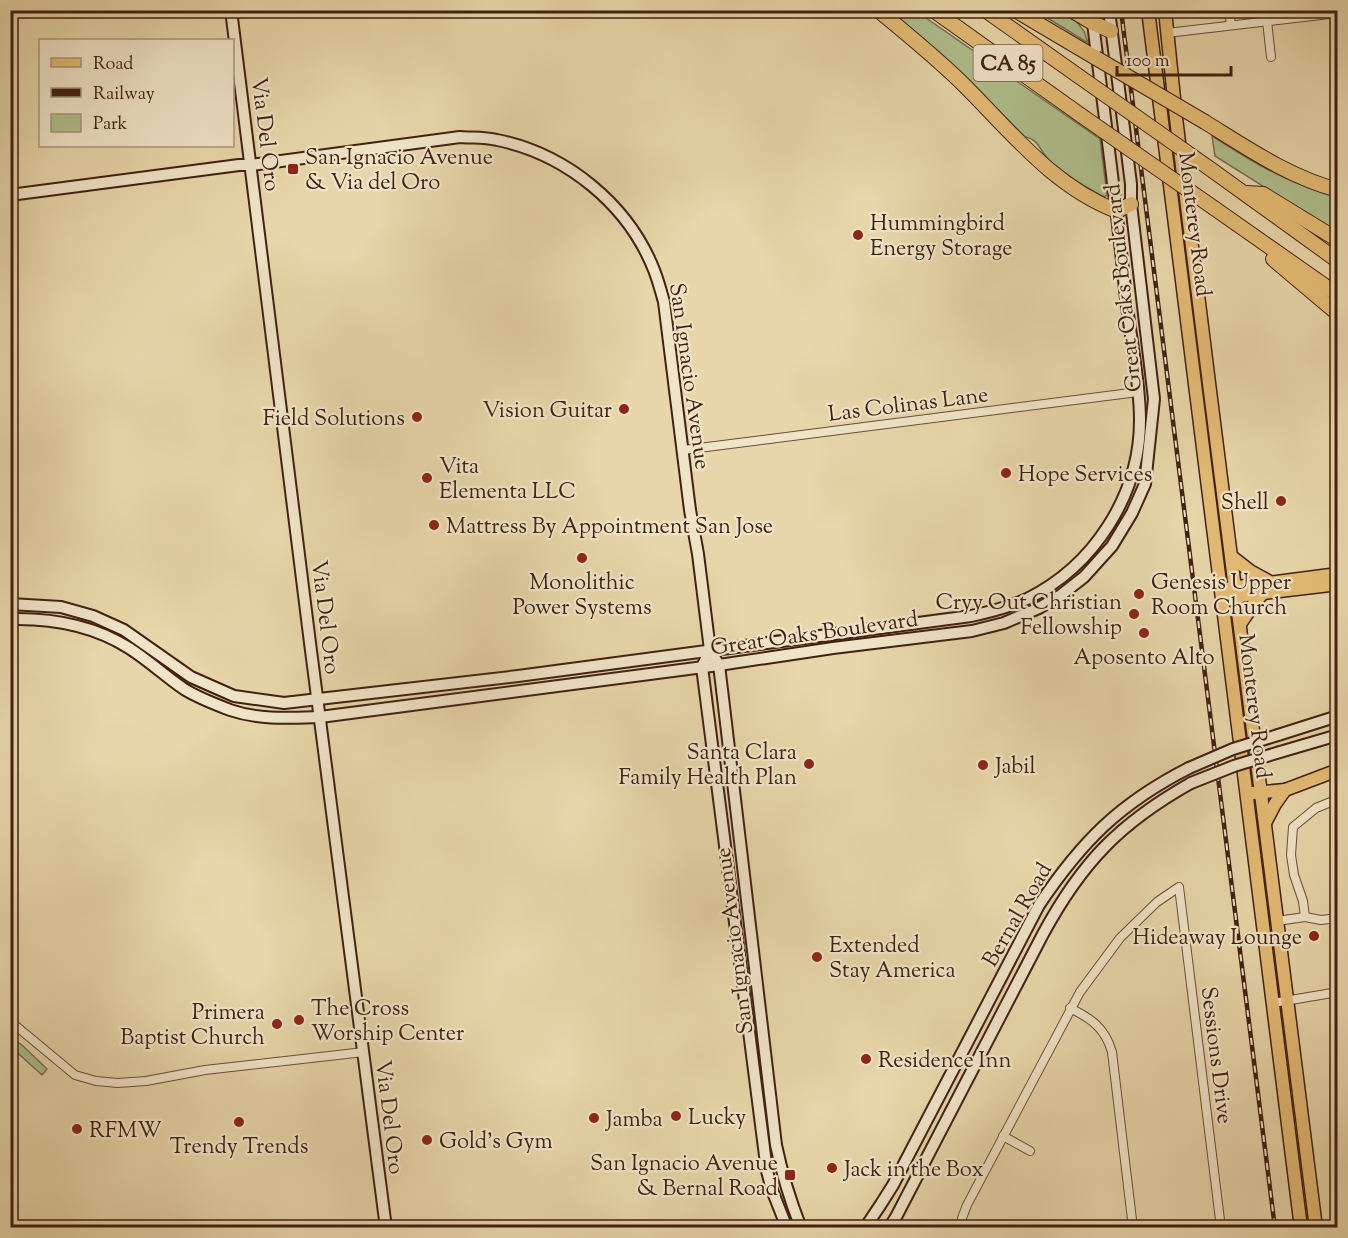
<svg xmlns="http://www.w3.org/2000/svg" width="1348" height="1238" font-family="'Sorts Mill Goudy',serif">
  <rect width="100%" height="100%" fill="#e7d6a9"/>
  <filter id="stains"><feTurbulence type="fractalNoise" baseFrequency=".00333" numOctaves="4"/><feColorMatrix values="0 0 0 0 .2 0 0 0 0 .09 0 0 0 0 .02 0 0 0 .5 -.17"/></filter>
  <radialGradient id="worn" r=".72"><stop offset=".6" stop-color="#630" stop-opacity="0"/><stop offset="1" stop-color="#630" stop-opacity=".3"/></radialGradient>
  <!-- green -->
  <g fill="#afbf8d" stroke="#787050" stroke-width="1.5">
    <path d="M886,11H916L1100,139L1107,195L1104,197C1085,186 1064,175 1048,159C1040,151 1039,139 1025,137L949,62Z"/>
    <polygon points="1036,11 1058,11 1076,21 1084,31 1088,43"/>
    <path d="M1212,136C1227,145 1241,155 1256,163C1282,178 1309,189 1337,197V233L1215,156Z"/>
    <polygon points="12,1038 23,1046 47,1069 42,1075 11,1047 11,1040"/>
  </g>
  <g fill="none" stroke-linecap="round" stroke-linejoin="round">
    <!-- street casing -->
    <g stroke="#6a4e38" stroke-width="10">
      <g id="street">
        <polyline points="1229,10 1231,25"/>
        <polyline points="1267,21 1271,57"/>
        <polyline points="1167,33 1338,13"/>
        <polyline points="683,450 1138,392"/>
        <polyline points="1305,917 1303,901 1294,875 1291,855 1293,827 1316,808 1338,799"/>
        <polyline points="1277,921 1305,917 1321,920 1338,918"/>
        <polyline points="1273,1003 1338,992"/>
        <path d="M1070,1008C1092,1019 1105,1028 1112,1052L1133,1228"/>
        <polyline points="10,1023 16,1026 75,1075 96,1081 118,1083 146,1081 205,1070 364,1052"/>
        <polyline points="1003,1136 1030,1151"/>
        <polyline points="961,1228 962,1218 967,1205 1080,992 1120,938 1157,902 1179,887 1221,1228"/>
      </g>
    </g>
    <!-- secondary casing -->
    <g stroke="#412113" stroke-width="14">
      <g id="secondary">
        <polyline points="231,10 310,643 386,1228"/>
        <path d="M10,195L239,165H251L460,137C472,138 485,137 497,140C566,154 628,204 654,270C658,280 661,291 664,302L690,510L698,554L710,650L719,665L723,698L776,1145C782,1174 790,1200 801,1228"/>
        <path d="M10,604L61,607L93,616L124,630L191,677L234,696L284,703L518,676L971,616C990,612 1009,607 1027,599C1094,566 1140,495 1140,420C1140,377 1129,333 1125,289C1116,200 1104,112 1093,23V10"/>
        <path d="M10,619C53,618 93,625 129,648C148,660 165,676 184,689C195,696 217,705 230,710C259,720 289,718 320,717L719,665L833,648L972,631L1004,623L1039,608L1061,595L1084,577L1112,546L1132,513L1145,484L1154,399L1131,204V184L1109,10"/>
        <polyline points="710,650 702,667 767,1171 772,1190 787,1228"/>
        <polyline points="1278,735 1338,716"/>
        <polyline points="1280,752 1338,735"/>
        <path d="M865,1228L881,1204L893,1185L1039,905C1082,841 1120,803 1189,768"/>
        <path d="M889,1228L896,1217L1043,934C1082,862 1120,823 1191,783"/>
      </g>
    </g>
    <!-- primary casing -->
    <g stroke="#412113" stroke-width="15">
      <g id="primary">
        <polyline points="1148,10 1301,1228"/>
        <polyline points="1165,10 1176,118 1210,391 1316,1228"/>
        <polyline points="1232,557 1250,571 1270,582"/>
        <polyline points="1230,588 1338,574"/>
        <polyline points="1231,597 1338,584"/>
        <polyline points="1240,624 1253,605 1263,593"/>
        <polyline points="1253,793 1285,790 1338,770"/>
        <polyline points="1265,823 1275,804 1285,790"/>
      </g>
    </g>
    <!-- highway casing -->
    <g stroke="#412113" stroke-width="16">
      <g id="highway">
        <path d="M878,10C908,35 938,59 965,86C1012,133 1054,187 1117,211L1131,204"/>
        <polyline points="933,10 1082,116"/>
        <polyline points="985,10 1077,75"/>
        <polyline points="1015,10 1096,58"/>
        <polyline points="1071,10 1093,23 1111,31"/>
        <path d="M1205,122C1247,148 1289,177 1338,190"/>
        <polyline points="1209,168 1338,261"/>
        <polyline points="1246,193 1263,194 1338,240"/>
        <polyline points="1214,208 1338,295"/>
        <polyline points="1273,259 1338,314"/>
      </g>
    </g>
    <!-- street -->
    <use href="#street" stroke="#efe4c7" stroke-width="8"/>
    <!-- secondary -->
    <use href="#secondary" stroke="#efe4c7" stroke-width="10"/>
    <!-- primary -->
    <use href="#primary" stroke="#e4bb74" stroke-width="12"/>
    <!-- highway -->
    <use href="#highway" stroke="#e4bb74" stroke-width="14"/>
    <!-- rail casing -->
    <g stroke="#412113" stroke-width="4.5">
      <polyline id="rail" points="1121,10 1275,1228"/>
    </g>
    <!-- rail -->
    <use href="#rail" stroke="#efe4c7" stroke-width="2" stroke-dasharray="7" stroke-linecap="butt"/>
    <!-- secondary-bridge casing -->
    <g stroke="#412113" stroke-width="14" stroke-linecap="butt">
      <g id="secondary-bridge">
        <polyline points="1189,768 1233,749 1278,735"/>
        <polyline points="1191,783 1234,766 1280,752"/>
      </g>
    </g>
    <!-- highway-bridge casing -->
    <g stroke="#412113" stroke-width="16" stroke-linecap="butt">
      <g id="highway-bridge">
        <polyline points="1096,58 1205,122"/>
        <polyline points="1077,75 1209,168"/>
        <polyline points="1082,116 1214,208"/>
      </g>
    </g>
    <!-- secondary-bridge -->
    <use href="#secondary-bridge" stroke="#efe4c7" stroke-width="10"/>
    <!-- highway-bridge -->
    <use href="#highway-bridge" stroke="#e4bb74" stroke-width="14"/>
  </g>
  <!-- markers -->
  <g fill="#8f2418" stroke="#efe4c7" stroke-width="2">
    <rect x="287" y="163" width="12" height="12" rx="3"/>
    <circle cx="858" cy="235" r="6"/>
    <circle cx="624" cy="409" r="6"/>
    <circle cx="417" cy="417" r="6"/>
    <circle cx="1006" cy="473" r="6"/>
    <circle cx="427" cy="478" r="6"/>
    <circle cx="1281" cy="501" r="6"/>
    <circle cx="434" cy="525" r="6"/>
    <circle cx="582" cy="558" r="6"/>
    <circle cx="1139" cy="594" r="6"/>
    <circle cx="1134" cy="614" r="6"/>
    <circle cx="1144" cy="633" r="6"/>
    <circle cx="809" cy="764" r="6"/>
    <circle cx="983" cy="765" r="6"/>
    <circle cx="1314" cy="936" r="6"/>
    <circle cx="817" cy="957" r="6"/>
    <circle cx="299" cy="1020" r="6"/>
    <circle cx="277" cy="1024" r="6"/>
    <circle cx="866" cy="1059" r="6"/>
    <circle cx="676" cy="1116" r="6"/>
    <circle cx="594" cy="1118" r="6"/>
    <circle cx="239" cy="1122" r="6"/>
    <circle cx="77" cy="1129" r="6"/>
    <circle cx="427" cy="1140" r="6"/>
    <circle cx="832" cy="1168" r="6"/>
    <rect x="784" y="1169" width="12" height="12" rx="3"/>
  </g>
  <g text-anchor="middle" stroke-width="4.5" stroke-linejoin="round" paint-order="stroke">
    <!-- shield labels -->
    <rect fill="#efe4c7" stroke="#755c49" stroke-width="1.5" x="973.5" y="45" width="69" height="36" rx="4.5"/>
    <g font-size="21" font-weight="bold" fill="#412113">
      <text x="1008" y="70">CA 85</text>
    </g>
    <!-- street labels -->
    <g font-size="22" fill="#412113" stroke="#efe4c7">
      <text transform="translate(267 134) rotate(83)" y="8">Via Del Oro</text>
      <text transform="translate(1196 224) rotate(83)" y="8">Monterey Road</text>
      <text transform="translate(1122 288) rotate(-96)" y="8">Great Oaks Boulevard</text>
      <text transform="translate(691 376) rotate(82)" y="8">San Ignacio Avenue</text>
      <text transform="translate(908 403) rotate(-7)" y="8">Las Colinas Lane</text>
      <text transform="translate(327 617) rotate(83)" y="8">Via Del Oro</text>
      <text transform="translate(814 632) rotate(-8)" y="8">Great Oaks Boulevard</text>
      <text transform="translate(1256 706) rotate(83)" y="8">Monterey Road</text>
      <text transform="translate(1016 914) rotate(-60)" y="8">Bernal Road</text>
      <text transform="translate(733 941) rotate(-97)" y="8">San Ignacio Avenue</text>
      <text transform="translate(1218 1055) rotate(83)" y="8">Sessions Drive</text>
      <text transform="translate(391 1117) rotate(83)" y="8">Via Del Oro</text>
    </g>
    <!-- poi labels -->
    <g font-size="22" fill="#412113" stroke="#efe4c7" text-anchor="start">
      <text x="305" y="164">San Ignacio Avenue<tspan x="305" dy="25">&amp; Via del Oro</tspan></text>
      <text x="870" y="230">Hummingbird<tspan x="870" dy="25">Energy Storage</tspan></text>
      <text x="612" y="417" text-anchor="end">Vision Guitar</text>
      <text x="405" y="425" text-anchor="end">Field Solutions</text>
      <text x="439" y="473">Vita<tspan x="439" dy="25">Elementa LLC</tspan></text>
      <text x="1018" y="481">Hope Services</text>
      <text x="1269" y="509" text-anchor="end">Shell</text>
      <text x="446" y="533">Mattress By Appointment San Jose</text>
      <text x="582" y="589" text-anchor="middle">Monolithic<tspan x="582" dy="25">Power Systems</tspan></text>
      <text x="1151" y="589">Genesis Upper<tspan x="1151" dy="25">Room Church</tspan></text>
      <text x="1122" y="609" text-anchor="end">Cryy Out Christian<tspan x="1122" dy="25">Fellowship</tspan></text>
      <text x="1144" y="664" text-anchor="middle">Aposento Alto</text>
      <text x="797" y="759" text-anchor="end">Santa Clara<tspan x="797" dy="25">Family Health Plan</tspan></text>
      <text x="995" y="773">Jabil</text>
      <text x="1302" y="944" text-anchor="end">Hideaway Lounge</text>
      <text x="829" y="952">Extended<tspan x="829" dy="25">Stay America</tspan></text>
      <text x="311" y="1015">The Cross<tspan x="311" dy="25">Worship Center</tspan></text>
      <text x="265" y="1019" text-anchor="end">Primera<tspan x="265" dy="25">Baptist Church</tspan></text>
      <text x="878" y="1067">Residence Inn</text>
      <text x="688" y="1124">Lucky</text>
      <text x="606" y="1126">Jamba</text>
      <text x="89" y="1137">RFMW</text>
      <text x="439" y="1148">Gold's Gym</text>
      <text x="239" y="1153" text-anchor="middle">Trendy Trends</text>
      <text x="778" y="1170" text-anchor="end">San Ignacio Avenue<tspan x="778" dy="25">&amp; Bernal Road</tspan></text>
      <text x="844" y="1176">Jack in the Box</text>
    </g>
  </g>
  <!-- margin -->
  <rect width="1348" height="1238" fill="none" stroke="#e7d6a9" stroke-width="36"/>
  <rect x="12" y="12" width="1324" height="1214" fill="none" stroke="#412113" stroke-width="3"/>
  <rect x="18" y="18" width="1312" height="1202" fill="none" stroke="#412113" stroke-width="1.5"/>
  <!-- legend -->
  <rect x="39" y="39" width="195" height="108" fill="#efe4c7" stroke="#a9967f" stroke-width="1.5"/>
  <rect x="51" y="58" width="30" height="9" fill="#e4bb74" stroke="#a9967f" stroke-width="1.5"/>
  <text x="93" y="69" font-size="18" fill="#412113">Road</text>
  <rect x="51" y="88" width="30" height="9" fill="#412113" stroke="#a9967f" stroke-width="1.5"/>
  <text x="93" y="99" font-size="18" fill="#412113">Railway</text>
  <rect x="51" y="114" width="30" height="18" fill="#afbf8d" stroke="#a9967f" stroke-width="1.5"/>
  <text x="93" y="129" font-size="18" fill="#412113">Park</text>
  <!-- scale -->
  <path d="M1117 66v9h114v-9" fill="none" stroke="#412113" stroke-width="3"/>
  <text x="1126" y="66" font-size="18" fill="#412113" stroke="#efe4c7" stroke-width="4.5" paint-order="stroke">100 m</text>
  <rect width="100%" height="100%" filter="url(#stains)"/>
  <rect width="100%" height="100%" fill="url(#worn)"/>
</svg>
